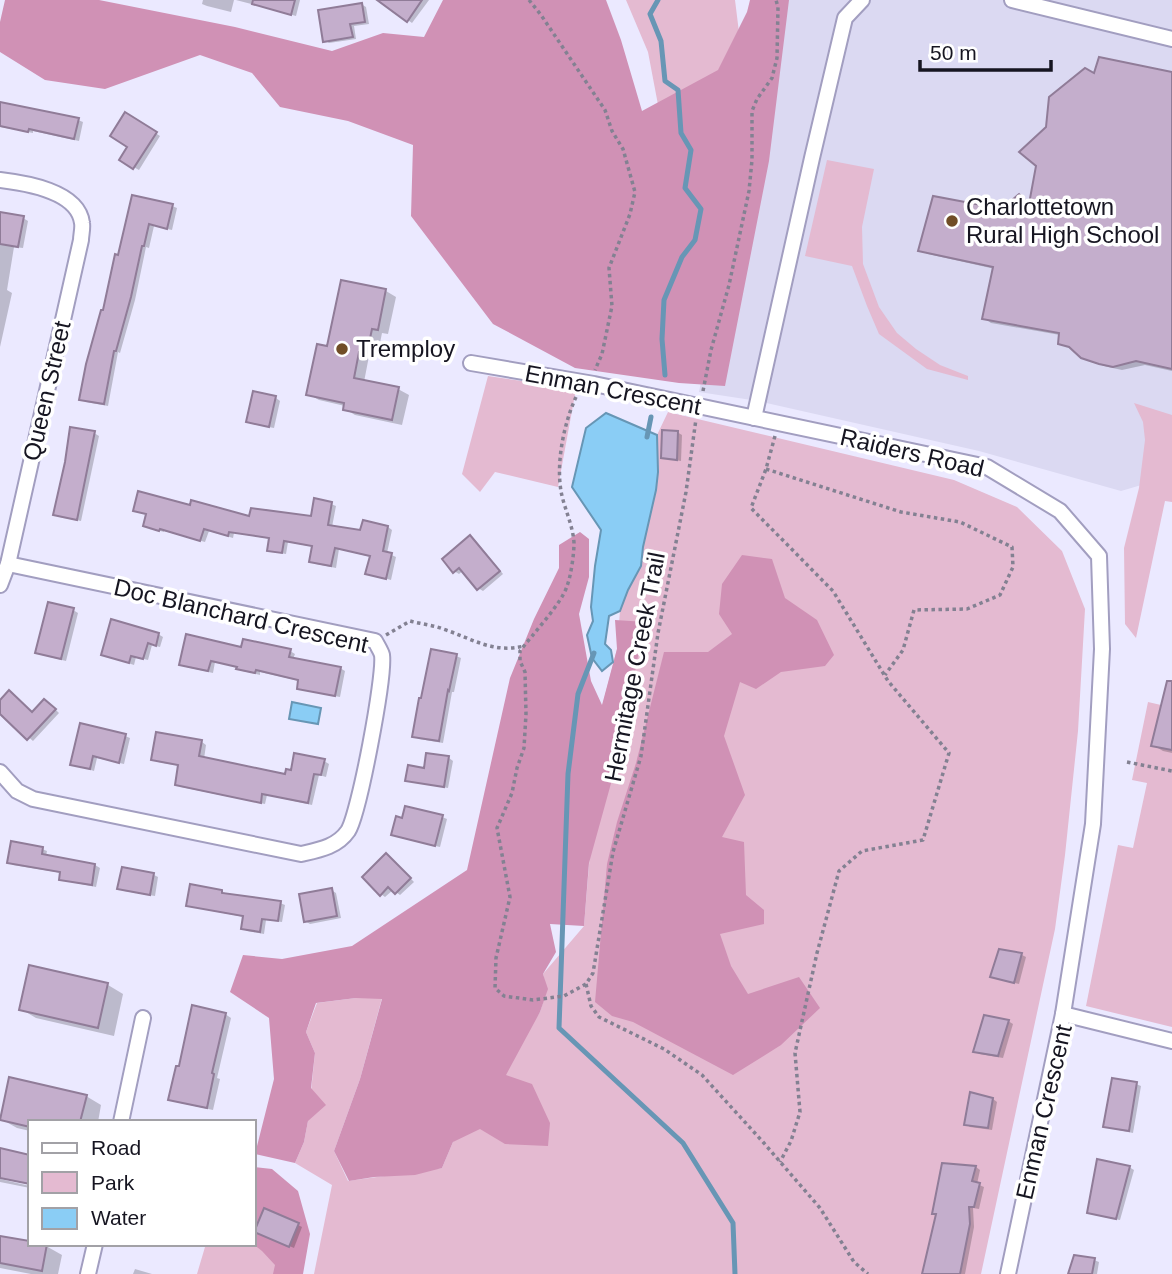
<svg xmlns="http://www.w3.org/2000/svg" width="1172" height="1274" font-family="Arial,sans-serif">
  <rect width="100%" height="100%" fill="#ebe9ff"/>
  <!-- built -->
  <polygon fill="#dbd9f2" points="768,0 1172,0 1172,476 1121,491 979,451 758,401 699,392 766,51"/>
  <!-- green -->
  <g fill="#e4bad1">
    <polygon points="626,0 735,0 746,89 659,110 648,52"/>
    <polygon points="827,160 874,169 862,227 863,264 879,307 897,333 916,349 940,365 968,376 968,380 927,369 879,334 867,306 852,266 805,256"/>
    <polygon points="488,376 576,389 558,487 495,472 480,492 462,474"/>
    <polygon points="1134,403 1172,415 1172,502 1165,501 1136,638 1125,624 1124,548 1139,488 1145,440 1143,422"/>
    <polygon points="668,412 954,480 1017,507 1062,551 1085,609 1078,731 1065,855 1055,929 981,1274 314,1274 332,1185 295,1163 304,1142 308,1121 315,1053 306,1032 317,1003 356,998 382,998 360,1079 334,1151 348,1181 442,1168 453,1142 540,1012 547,990 543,974 584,926 602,707 617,649 620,611 628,590 641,566 643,547 656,490 658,472 657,435"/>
    <polygon points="1148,702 1161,705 1151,745 1172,750 1172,1027 1086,1006 1118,845 1133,848 1147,783 1132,780"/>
    <polygon points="193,1244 254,1244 300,1274 197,1274 205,1247"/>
  </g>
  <!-- forest -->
  <g fill="#d091b5">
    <polygon points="5,0 99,0 235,27 332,51 383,33 424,37 443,0 606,0 621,40 642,111 718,70 747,12 750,0 789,0 769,161 725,386 679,383 575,368 493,324 411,216 413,145 348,121 280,107 252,73 200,55 105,89 45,80 0,52 0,22"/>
    <polygon points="580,532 589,539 589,577 579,614 591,681 602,705 617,649 615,620 646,622 636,665 631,711 589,863 584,926 550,924 556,952 543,974 548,989 540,1012 506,1075 532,1084 550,1123 548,1146 505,1144 480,1129 453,1142 442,1168 415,1175 374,1177 349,1181 334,1151 360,1079 382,999 356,998 316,1003 306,1032 315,1053 311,1088 326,1105 308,1121 304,1142 295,1163 255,1154 274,1079 269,1018 230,992 243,955 282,959 352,946 467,870 510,678 534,619 559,568 559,545"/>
    <polygon points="742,555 772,559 785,598 817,620 834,655 825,666 781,672 756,689 740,682 724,736 745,795 722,837 744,842 746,895 764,910 764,924 720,934 731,966 748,994 799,977 820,1008 781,1045 733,1075 633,1022 612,1016 595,1002 607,864 617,822 636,763 664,652 708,652 732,634 719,614 722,584"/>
    <polygon points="254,1167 272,1169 298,1191 310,1234 303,1274 273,1274 275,1265 262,1251 253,1244"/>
  </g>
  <!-- water -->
  <g fill="#8acdf5" stroke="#6796b5" stroke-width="2">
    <polygon points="606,413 657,435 658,472 656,490 643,547 641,566 628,590 620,611 609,616 605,644 611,650 613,662 602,671 592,658 587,635 593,621 591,607 595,566 601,530 572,487 586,428"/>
    <polygon points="292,702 321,708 318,724 289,719"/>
  </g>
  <!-- shadow -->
  <g fill="#0003">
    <polygon points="203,0 234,0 231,12 207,6 202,4"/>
    <polygon points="236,0 300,0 296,16"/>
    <polygon points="380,0 429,0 412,23"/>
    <polygon points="361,4 366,7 369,24 354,26 356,39 329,43 325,40"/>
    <polygon points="1172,74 1172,371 1145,365 1122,370 1108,367 1091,362 1082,357 1074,349 1059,343 1060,335 991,323 984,318 995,269 928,254 920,250 1002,211 1019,196 1030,204 1047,127 1095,75"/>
    <polygon points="0,104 78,120 83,122 79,141 33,131 33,133 0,127"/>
    <polygon points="125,114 160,136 139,170 121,160 130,146"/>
    <polygon points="133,197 172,206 177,208 172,230 154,226 149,248 146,247 135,300 120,353 118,352 108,406 86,402 81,399"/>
    <polygon points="0,214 23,218 28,221 23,248 14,247 7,290 12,293 0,347"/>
    <polygon points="342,282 386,291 396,297 388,334 382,333 377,358 369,356 364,382 398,389 409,395 402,425 355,415 345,409 345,406 319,400 308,394 329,348"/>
    <polygon points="254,393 276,398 280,401 274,428 253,424 248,421"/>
    <polygon points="677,432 682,435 681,461 668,459 663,457"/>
    <polygon points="94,433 99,436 81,521 60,517 55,514"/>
    <polygon points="331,504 336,506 332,527 361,532 364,522 388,527 392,530 387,553 396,557 391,580 367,573 371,557 339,549 336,568 316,564 311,561 314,547 288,542 286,554 274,552 269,550 271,539 234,533 233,538 209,531 205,542 164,531 164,532 149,528 145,526 147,515 135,510 191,507 251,518 312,518"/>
    <polygon points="471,538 475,540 503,574 483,591 478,588 464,570 459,574 454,571"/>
    <polygon points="73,610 78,613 66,661 42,655"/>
    <polygon points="158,634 163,637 160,647 152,645 148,660 136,657 134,665 103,655"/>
    <polygon points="243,649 290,651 295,654 293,659 340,668 345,671 340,697 303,690 299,688 300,681 260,672 260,675 243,671 239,667 215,662 213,673 186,667 181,664"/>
    <polygon points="456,656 461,658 454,692 452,692 443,743 419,739 414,736"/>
    <polygon points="1172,694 1172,753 1163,751 1153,745"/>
    <polygon points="14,695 33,713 49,703 59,713 33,741 0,712 0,703"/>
    <polygon points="125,736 130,738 124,764 97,758 94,771 72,764"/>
    <polygon points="202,742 206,745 204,759 287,776 324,761 329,764 326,777 319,775 312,805 267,795 265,804 181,787 177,784 180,766 158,762 153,759"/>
    <polygon points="449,758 453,761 448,788 412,782 407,780"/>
    <polygon points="442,817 447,819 440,847 397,837 393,835 404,820"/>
    <polygon points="42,849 47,851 46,856 95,865 100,868 96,887 66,881 61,879 62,873 13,865 9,862"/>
    <polygon points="387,855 391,858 414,882 400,895 393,890 385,897 381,894"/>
    <polygon points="154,875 158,877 155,896 124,891 119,888"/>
    <polygon points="331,890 336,893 341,918 310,924 305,921"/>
    <polygon points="222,891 226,894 280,903 285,905 282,922 266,920 264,934 247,931 243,928 244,917 192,907 188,905"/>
    <polygon points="1000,951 1022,955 1026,957 1019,984 996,979 992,976"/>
    <polygon points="108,985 123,994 114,1036 36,1018 21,1009"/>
    <polygon points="225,1014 231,1018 217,1078 220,1079 213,1110 176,1102 170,1099 180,1068"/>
    <polygon points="1008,1021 1013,1024 1003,1058 980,1054 975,1051"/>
    <polygon points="1136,1084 1141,1086 1133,1133 1109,1128 1105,1126"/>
    <polygon points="86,1096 101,1105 98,1122 30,1122 30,1131 17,1128 1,1119"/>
    <polygon points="993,1099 997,1102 992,1130 970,1127 966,1124"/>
    <polygon points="976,1167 980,1170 977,1184 984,1187 979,1209 973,1208 974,1227 965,1274 924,1274 938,1215 934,1213"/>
    <polygon points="1129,1167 1134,1170 1120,1220 1094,1215 1089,1213"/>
    <polygon points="0,1179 30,1186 30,1188 0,1182"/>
    <polygon points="298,1225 302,1227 294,1248 261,1234"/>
    <polygon points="0,1237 30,1244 46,1246 62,1255 58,1274 31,1274 0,1268"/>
    <polygon points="1094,1260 1099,1262 1097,1274 1070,1274"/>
    <polygon points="135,1269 152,1274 133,1274"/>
  </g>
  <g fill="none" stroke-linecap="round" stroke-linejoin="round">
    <!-- stream -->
    <g stroke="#6796b5" stroke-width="5">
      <polyline points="658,0 650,14 661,41 665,81 678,90 681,133 691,150 685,188 701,209 695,240 682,257 664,300 662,339 665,375"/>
      <polyline points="647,437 651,417"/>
      <polyline points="594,653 578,694 568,774 559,1028 683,1143 733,1223 735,1274"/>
    </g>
  </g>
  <!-- building -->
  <g fill="#c4aecc" stroke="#907c98" stroke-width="2">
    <polygon points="253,0 295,0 291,15 252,4"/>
    <polygon points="377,0 422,0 407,22"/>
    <polygon points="362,3 365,22 350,24 353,37 323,42 318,10"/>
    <polygon points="1099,57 1172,72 1172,369 1136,361 1113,367 1099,364 1081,358 1069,347 1058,344 1059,333 982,319 993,267 918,251 933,196 1002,209 1019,194 1029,204 1036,166 1019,152 1046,127 1049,97 1085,68 1094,73"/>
    <polygon points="0,102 79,118 74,139 29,129 28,132 0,126"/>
    <polygon points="125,112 157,132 133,169 119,160 127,147 110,136"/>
    <polygon points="132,195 173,204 167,229 149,224 144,246 142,246 131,297 116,351 114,351 104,404 79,400 86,364 101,310 103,310 115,254 118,255"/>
    <polygon points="0,212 24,216 18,247 0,244"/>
    <polygon points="341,280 386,289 378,330 372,329 367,353 359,352 354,378 399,387 392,420 343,410 344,403 306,395 317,344 327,346"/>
    <polygon points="253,391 276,396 269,427 246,422"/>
    <polygon points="70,427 95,431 77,520 53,515 65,462"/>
    <polygon points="662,430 678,431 677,460 661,458"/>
    <polygon points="138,491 190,505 191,500 249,516 251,508 311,516 314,498 332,502 328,525 360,530 363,520 388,526 383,551 392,553 386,579 365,574 370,556 335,548 331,566 309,562 312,546 284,541 282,553 267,551 269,538 229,532 228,536 204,529 200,541 160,529 159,531 143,526 146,514 133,511"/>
    <polygon points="470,535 500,571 477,590 459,568 453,573 442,559"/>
    <polygon points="48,602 74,608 61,659 35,653"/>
    <polygon points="111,619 159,633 156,646 148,643 143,659 131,656 129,663 101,655"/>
    <polygon points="186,634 241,647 243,639 291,649 289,657 341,667 335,696 297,689 298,680 256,670 255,673 236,669 237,667 211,661 208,671 179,665"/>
    <polygon points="431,649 457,654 449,691 448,690 439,741 412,737 419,698 421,698"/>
    <polygon points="1167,681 1172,681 1172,750 1151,746"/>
    <polygon points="9,690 32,712 44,699 56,709 27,740 0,714 0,700"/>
    <polygon points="80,723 126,734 119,763 93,756 90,769 70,765"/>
    <polygon points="156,732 202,740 199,756 285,774 286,769 291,770 294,753 325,759 321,775 314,774 308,803 262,794 261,803 175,785 178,765 151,760"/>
    <polygon points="426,753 449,756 444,787 405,781 408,765 424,768"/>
    <polygon points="405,806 443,815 435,846 391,835 396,816 402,818"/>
    <polygon points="11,841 43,847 42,854 95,864 92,885 59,880 60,872 7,863"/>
    <polygon points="386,853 411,878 395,894 388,887 380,896 362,877"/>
    <polygon points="122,867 154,873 150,895 117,889"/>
    <polygon points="190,884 222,890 222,893 281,901 278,921 262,919 260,932 241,929 243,916 186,906"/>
    <polygon points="332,888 337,916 304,922 299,894"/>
    <polygon points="999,949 1022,953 1014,983 990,977"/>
    <polygon points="29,965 108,983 98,1028 19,1010"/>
    <polygon points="192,1005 226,1013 212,1073 214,1074 207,1108 168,1100 176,1066 179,1066"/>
    <polygon points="984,1015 1009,1020 998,1056 973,1052"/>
    <polygon points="9,1077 87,1095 80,1122 30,1122 30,1127 0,1120"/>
    <polygon points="1112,1078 1137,1082 1129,1131 1103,1127"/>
    <polygon points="970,1092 993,1098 988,1128 964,1125"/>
    <polygon points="0,1148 30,1155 30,1184 0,1178"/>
    <polygon points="1097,1159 1130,1166 1116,1219 1087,1213"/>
    <polygon points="942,1163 976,1166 972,1181 980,1183 974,1207 969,1207 970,1224 960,1274 922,1274 936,1214 932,1214"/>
    <polygon points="264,1208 299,1223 289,1247 254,1232"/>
    <polygon points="0,1236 30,1241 30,1244 47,1244 42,1271 0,1263"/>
    <polygon points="1074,1255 1095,1258 1092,1274 1068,1274"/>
  </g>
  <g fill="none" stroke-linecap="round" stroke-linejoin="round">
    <!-- street casing -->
    <g stroke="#a29ec0" stroke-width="18">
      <g id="street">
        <polyline points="1012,0 1172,39"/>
        <path d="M0,180C25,183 78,191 82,223C83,228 81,235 81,240L8,564L0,585"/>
        <polyline points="471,363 594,384 987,467 1060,511 1099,556 1102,649 1093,824 1063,1014 1008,1274"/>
        <polyline points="754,418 812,158 845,18 862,0"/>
        <path d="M0,772L17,791L33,799L301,854C319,850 337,847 348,831C359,814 385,676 382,655C381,651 377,645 375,641L8,564"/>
        <polyline points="1063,1014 1172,1041"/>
        <polyline points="121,1122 143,1018"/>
        <polyline points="88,1274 95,1244"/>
      </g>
    </g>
    <!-- path -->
    <g stroke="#838192" stroke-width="3.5" stroke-dasharray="3.5 3.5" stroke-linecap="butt">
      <polyline points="529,0 541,15 605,110 612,131 623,149 635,192 630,214 609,268 612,306 602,354 595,370"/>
      <polyline points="703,391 711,350 729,285 749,191 752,160 752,111 757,99 772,78 777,58 778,7 776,0"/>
      <path d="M576,397C564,423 556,462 561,491C564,508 573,525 574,543C574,554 571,576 567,586C562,603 532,635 520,651V661L525,672L526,714L524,748L517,768L512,793L497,828L510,897L496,958L495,988L504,996L533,1000L564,996L586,984L593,973L613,852L641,756L658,633L686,492L696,419"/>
      <polyline points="775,436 766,469 751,508 833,591 888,681 949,753 923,840 862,851 839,871 817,953 795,1053 800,1112 791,1141 780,1162"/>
      <polyline points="766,469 901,512 960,522 1012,547 1013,567 1000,595 967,609 914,610 903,650 885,675"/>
      <path d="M386,635L410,621C421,624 433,625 443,629C471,638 493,654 524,646"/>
      <polyline points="1127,762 1172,771"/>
      <polyline points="586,984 591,1006 599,1017 664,1049 702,1075 763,1142 820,1208 854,1262 868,1274"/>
    </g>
    <!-- street -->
    <use href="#street" stroke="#fff" stroke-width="14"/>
  </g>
  <!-- markers -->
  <g fill="#704d26" stroke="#fff" stroke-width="2.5">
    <circle cx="952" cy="221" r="7"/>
    <circle cx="342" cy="349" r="7"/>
  </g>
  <g text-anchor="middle" stroke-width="7" stroke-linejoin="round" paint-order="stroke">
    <!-- poi labels -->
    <g font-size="24" fill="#161521" stroke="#fff" text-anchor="start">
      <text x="966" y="215">Charlottetown<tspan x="966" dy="28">Rural High School</tspan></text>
      <text x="356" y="357">Tremploy</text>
    </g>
    <!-- street labels -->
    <g font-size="24" fill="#161521" stroke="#fff">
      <text transform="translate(613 390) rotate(11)" y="8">Enman Crescent</text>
      <text transform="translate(47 391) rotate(-77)" y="8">Queen Street</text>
      <text transform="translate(912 453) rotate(13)" y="8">Raiders Road</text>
      <text transform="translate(241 616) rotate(13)" y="8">Doc Blanchard Crescent</text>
      <text transform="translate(635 667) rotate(-79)" y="8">Hermitage Creek Trail</text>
      <text transform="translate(1044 1112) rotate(-77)" y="8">Enman Crescent</text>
    </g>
  </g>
  <!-- legend -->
  <rect x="28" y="1120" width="228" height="126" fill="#ffffff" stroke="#a2a1a6" stroke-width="2"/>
  <rect x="42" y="1143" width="35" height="10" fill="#ffffff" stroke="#a2a1a6" stroke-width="2"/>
  <text x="91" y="1155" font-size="21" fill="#161521">Road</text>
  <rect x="42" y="1172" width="35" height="21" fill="#e4bad1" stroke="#a2a1a6" stroke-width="2"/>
  <text x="91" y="1190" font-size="21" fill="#161521">Park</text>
  <rect x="42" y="1208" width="35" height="21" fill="#8acdf5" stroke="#a2a1a6" stroke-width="2"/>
  <text x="91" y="1225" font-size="21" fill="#161521">Water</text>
  <!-- scale -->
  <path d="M920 60v10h131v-10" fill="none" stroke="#161521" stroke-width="3.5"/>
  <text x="930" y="60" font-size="21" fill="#161521" stroke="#ffffff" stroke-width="5" paint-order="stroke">50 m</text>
</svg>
